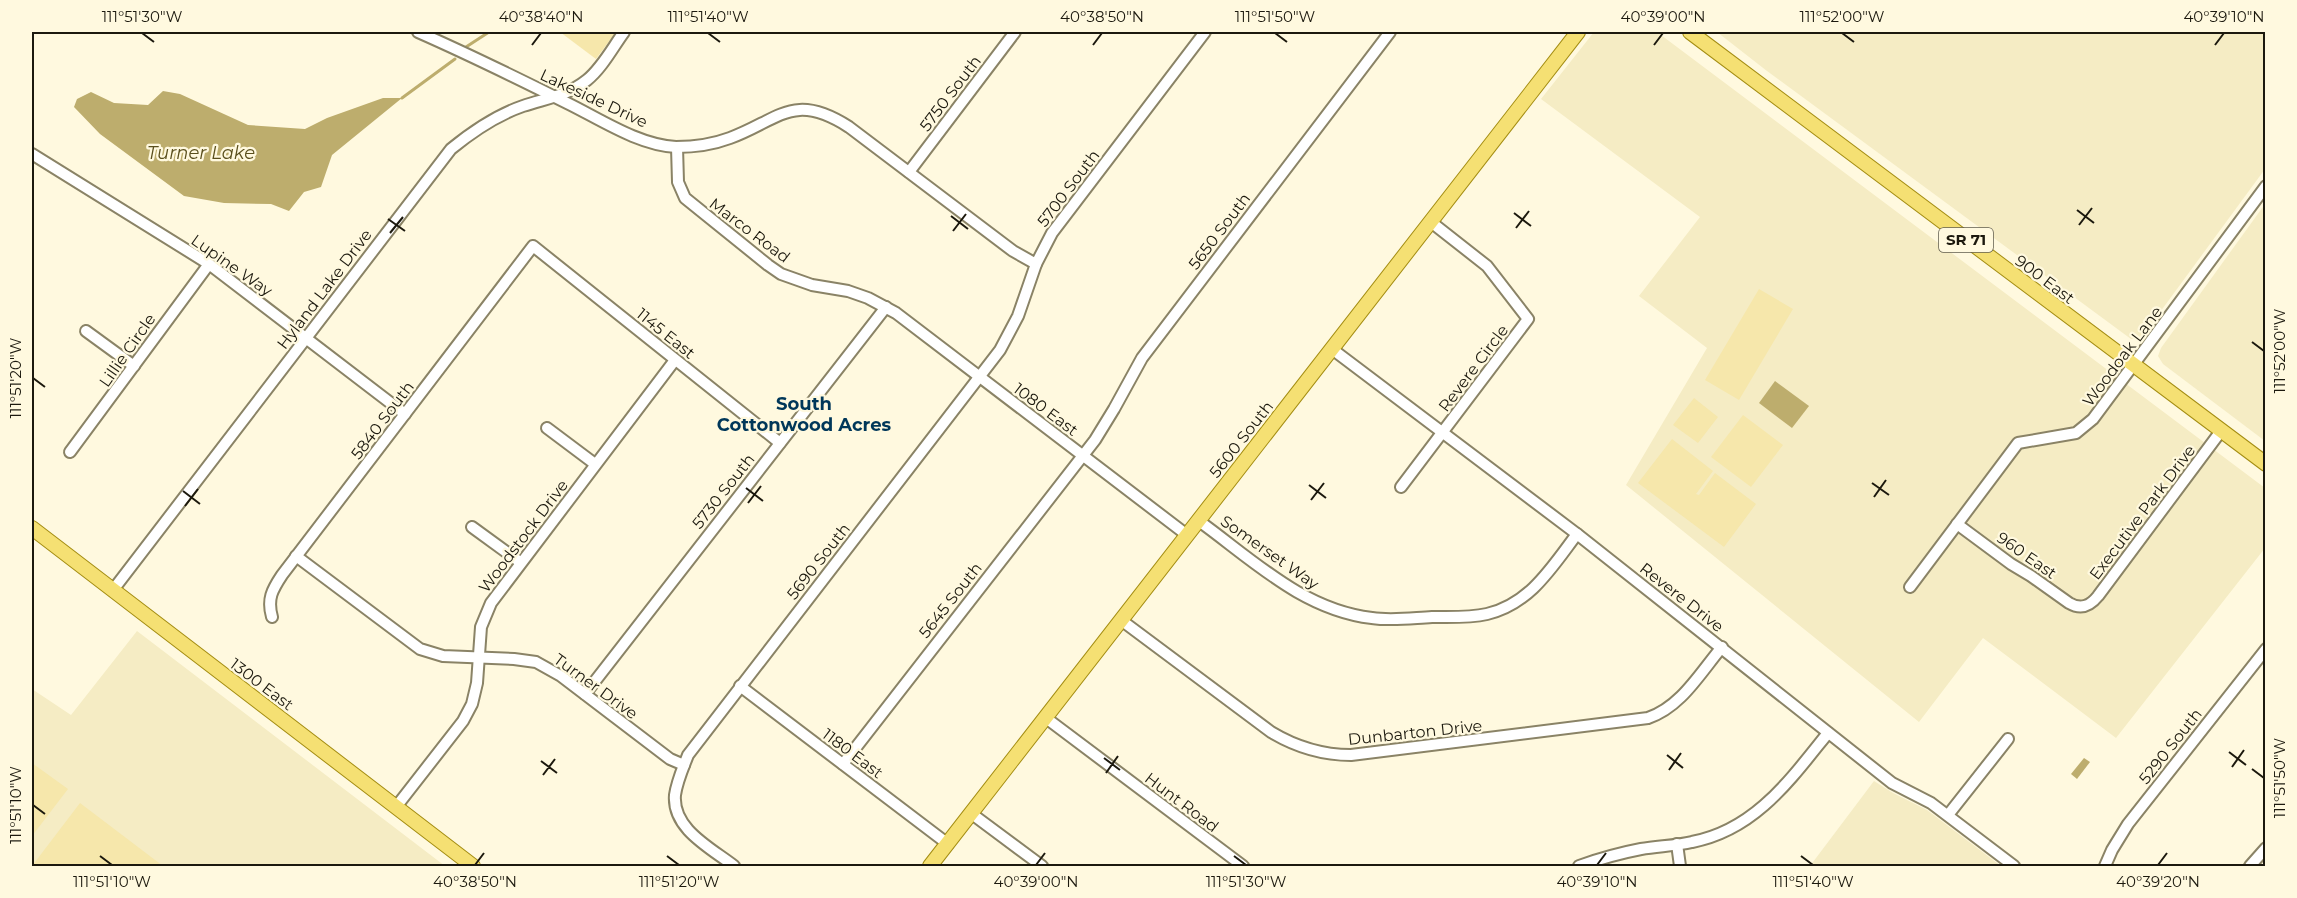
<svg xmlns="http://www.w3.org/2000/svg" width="2297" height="898" font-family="Montserrat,sans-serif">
  <rect width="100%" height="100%" fill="#fff9df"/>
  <!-- built -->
  <g fill="#f5ecc4">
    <polygon points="1594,32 1657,32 2265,488 2265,548 2116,738 1983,638 1919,722 1626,485 1707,348 1639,296 1700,217 1541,99"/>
    <polygon points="1717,32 2265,32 2265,169 2144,334 2140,338 2131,339 1767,71"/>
    <polygon points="2265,204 2265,441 2163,364 2158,356 2161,348"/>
    <polygon points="137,631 445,866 32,866 32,689 71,715"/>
    <polygon points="1874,781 1893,793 1927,810 2001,866 1810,866"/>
  </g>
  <!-- green -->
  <g fill="#f6e7ab">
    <polygon points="560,32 616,32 596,59"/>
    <polygon points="1759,289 1793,309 1739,400 1705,380"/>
    <polygon points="1694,398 1718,417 1698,443 1673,425"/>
    <polygon points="1743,415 1783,445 1751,487 1711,457"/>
    <polygon points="1672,439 1713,471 1696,494 1699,495 1715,473 1756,504 1724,547 1638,483"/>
    <polygon points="32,763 68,789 32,836"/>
    <polygon points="80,803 163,866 32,866"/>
  </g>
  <!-- water -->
  <g fill="#bdad6d">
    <polygon points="163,91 180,94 248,125 305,129 327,118 383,98 402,98 332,155 321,187 304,192 289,211 271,204 224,203 184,196 100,134 74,107 77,99 91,92 114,103 148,105"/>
    <polygon points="1775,381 1809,406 1792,428 1759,403"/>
    <polygon points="2084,758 2090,762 2077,779 2071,774"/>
  </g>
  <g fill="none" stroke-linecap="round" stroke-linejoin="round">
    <!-- stream -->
    <g stroke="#bdad6d" stroke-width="3">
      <polyline points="466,47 489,32"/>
      <polyline points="402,98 455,59"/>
    </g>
    <!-- minor casing -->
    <g stroke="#8a8366" stroke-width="14">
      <g id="minor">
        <path d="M418,32C468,54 517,78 567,103C600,119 638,145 676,147C694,147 714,144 730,138C779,120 793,91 849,127L1013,251L1036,264"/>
        <polyline points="677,147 678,182 685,198 768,265 781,274 812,285 848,291 868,298 896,313 1187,535"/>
        <polyline points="32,154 209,264 405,414"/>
        <polyline points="909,172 1015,32"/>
        <polyline points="86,331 134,366"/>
        <polyline points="1332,349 1577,534 1892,783 1931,803 2014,866"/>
        <polyline points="547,428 595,464"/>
        <polyline points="70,452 209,264"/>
        <polyline points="1401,487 1528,319 1487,266 1431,222"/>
        <path d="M1199,521C1253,560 1303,610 1372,618C1392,621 1412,618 1432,617C1450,617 1469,618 1487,614C1530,604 1552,567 1577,534"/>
        <path d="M1957,524L2011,564L2031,576L2069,603C2081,610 2090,606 2098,596L2221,431"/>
        <polyline points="472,527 520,562"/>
        <polyline points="296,556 420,649 443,656 514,659 536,662 561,676 670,759 684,765"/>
        <polyline points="1910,587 2018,443 2076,433 2093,419 2266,186"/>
        <path d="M113,590L451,149C473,131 497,115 523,106C547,98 567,96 587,80C602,68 613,47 624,32"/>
        <path d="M272,617C267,599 272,590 282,575L533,246L780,443"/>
        <path d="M1121,620L1271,732C1296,747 1321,755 1351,755L1648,718C1681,707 1700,673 1722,647"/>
        <polyline points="740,686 948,844"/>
        <polyline points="585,694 886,307"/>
        <polyline points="1046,718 1243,866"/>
        <polyline points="843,764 1095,440 1114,409 1142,358 1390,32"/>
        <polyline points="396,807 463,721 472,704 477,683 481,627 491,603 675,360"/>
        <polyline points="972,814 1042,866"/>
        <polyline points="1948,815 2008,739"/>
        <polyline points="1677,844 1680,866"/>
        <path d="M734,866C711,848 672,829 675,795C677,781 683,768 688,755L1000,350L1018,316L1036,264L1052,233L1205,32"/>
        <path d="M1579,866C1599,859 1620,853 1641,849C1658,846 1675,846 1692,842C1755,830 1790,780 1828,733"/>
        <polyline points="2105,866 2112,850 2128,824 2266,649"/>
        <polyline points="2250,866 2266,848"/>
      </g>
    </g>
    <!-- major casing -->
    <g stroke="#a48d13" stroke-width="16">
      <g id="major">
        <polyline points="1690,32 2266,464"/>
        <polyline points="32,528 473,866"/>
        <polyline points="930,866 1578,32"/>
      </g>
    </g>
    <!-- minor -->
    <use href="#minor" stroke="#fff" stroke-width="10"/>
    <!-- major -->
    <use href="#major" stroke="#f5e073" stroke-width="14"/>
  </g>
  <!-- ticks -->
  <path fill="none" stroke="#1c190e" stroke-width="2" d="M142,33L154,42M708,33L720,42M1275,33L1287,42M1842,33L1854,42M532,45L541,33M1093,45L1102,33M1654,45L1663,33M2215,45L2224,33M2077,210L2094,223M1514,213L1531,226M951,216L968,229M388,219L405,231M2079,225L2092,208M1516,228L1529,211M953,231L966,214M390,233L403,217M2252,342L2264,351M33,378L45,387M1872,483L1889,495M1309,485L1326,498M746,488L763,501M183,491L200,504M1874,497L1886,480M1311,500L1324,483M748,503L761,486M185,506L198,489M2229,752L2246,765M1667,755L1683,768M1104,758L1120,770M541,761L557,773M2232,767L2244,750M2252,769L2264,778M1669,770L1681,753M1106,773L1118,756M543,775L555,759M33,805L45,814M100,856L112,865M667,856L679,865M1234,856L1246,865M1801,856L1813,865M475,865L484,853M1036,865L1045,853M1597,865L1606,853M2158,865L2167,853"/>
  <g text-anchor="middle" stroke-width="4.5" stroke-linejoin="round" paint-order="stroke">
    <!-- shield labels -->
    <rect fill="#fff9df" stroke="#605c4d" stroke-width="1.5" x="1939" y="228" width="54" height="24" rx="4.5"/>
    <g font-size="15" font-weight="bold" fill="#1c190e">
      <text x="1966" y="245">SR 71</text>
    </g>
    <!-- street labels -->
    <g font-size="16" fill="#1c190e" stroke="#fff9df">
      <text transform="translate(950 93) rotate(-53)" y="6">5750 South</text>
      <text transform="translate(594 98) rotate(25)" y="6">Lakeside Drive</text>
      <text transform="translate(1068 188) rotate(-53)" y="6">5700 South</text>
      <text transform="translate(750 230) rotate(37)" y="6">Marco Road</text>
      <text transform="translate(1219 231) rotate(-53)" y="6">5650 South</text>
      <text transform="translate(232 265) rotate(35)" y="6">Lupine Way</text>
      <text transform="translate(2045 279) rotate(37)" y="6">900 East</text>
      <text transform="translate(324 289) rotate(-53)" y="6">Hyland Lake Drive</text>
      <text transform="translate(666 333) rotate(39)" y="6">1145 East</text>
      <text transform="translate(127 350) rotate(-55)" y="6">Lillie Circle</text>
      <text transform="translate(2122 356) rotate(-53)" y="6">Woodoak Lane</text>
      <text transform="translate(1473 368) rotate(-53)" y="6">Revere Circle</text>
      <text transform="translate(1046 409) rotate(37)" y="6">1080 East</text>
      <text transform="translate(382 420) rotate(-53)" y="6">5840 South</text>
      <text transform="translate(1241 439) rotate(-52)" y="6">5600 South</text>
      <text transform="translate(723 491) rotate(-52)" y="6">5730 South</text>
      <text transform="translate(2142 512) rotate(-53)" y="6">Executive Park Drive</text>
      <text transform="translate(523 536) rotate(-53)" y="6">Woodstock Drive</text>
      <text transform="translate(1270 552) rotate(35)" y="6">Somerset Way</text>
      <text transform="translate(2027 555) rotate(35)" y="6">960 East</text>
      <text transform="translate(818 561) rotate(-52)" y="6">5690 South</text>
      <text transform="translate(1682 597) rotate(38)" y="6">Revere Drive</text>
      <text transform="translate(950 600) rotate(-52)" y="6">5645 South</text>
      <text transform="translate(262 684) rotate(37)" y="6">1300 East</text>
      <text transform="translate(596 686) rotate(36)" y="6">Turner Drive</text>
      <text transform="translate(1415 732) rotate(-6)" y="6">Dunbarton Drive</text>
      <text transform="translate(2170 746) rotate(-52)" y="6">5290 South</text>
      <text transform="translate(853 753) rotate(37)" y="6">1180 East</text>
      <text transform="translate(1182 802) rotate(37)" y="6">Hunt Road</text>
    </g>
    <!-- water labels -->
    <g font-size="18" font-style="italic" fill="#5a4f1d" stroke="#fff9df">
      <text x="201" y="159">Turner Lake</text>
    </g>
    <!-- neighbourhood labels -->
    <g font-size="18" font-weight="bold" fill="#003759" stroke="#fff9df">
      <text x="804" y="410">South<tspan x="804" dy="21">Cottonwood Acres</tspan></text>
    </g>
  </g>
  <!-- border -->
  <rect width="2297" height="898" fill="none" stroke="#fff9df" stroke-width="66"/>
  <rect x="33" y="33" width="2231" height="832" fill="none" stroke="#1c190e" stroke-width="2"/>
  <g font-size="15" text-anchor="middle" fill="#1c190e">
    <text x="142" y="22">111°51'30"W</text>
    <text x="541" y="22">40°38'40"N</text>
    <text x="708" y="22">111°51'40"W</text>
    <text x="1102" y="22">40°38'50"N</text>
    <text x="1275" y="22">111°51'50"W</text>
    <text x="1663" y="22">40°39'00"N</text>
    <text x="1842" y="22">111°52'00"W</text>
    <text x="2224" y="22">40°39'10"N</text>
    <text transform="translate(2280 351) rotate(-90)" y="5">111°52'00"W</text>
    <text transform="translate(16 378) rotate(-90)" y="5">111°51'20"W</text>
    <text transform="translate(2280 778) rotate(-90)" y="5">111°51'50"W</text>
    <text transform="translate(16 805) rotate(-90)" y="5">111°51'10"W</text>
    <text x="112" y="887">111°51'10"W</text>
    <text x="475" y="887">40°38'50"N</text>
    <text x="679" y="887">111°51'20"W</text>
    <text x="1036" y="887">40°39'00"N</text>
    <text x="1246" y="887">111°51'30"W</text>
    <text x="1597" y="887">40°39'10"N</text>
    <text x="1813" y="887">111°51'40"W</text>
    <text x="2158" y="887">40°39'20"N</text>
  </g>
</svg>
